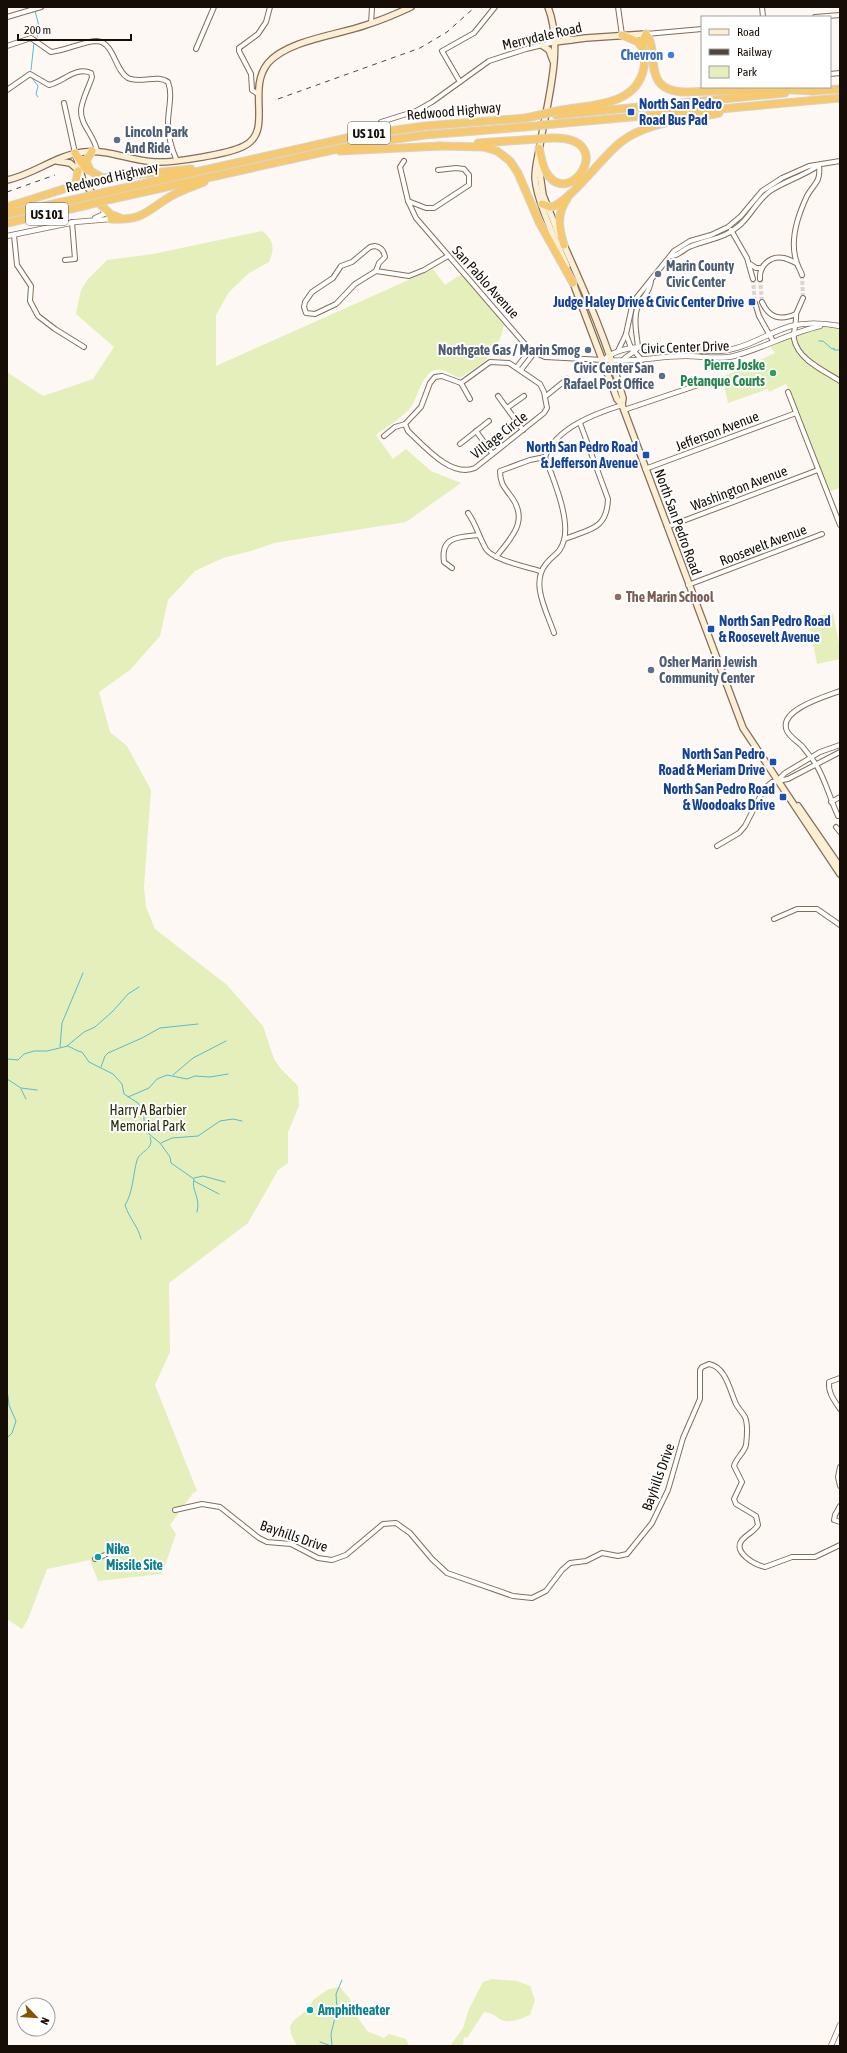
<svg xmlns="http://www.w3.org/2000/svg" width="847" height="2053" font-family="'Asap Condensed',sans-serif">
  <rect width="100%" height="100%" fill="#fdf8f3"/>
  <!-- green -->
  <g fill="#e5efbc">
    <path d="M262,231C274,240 275,248 269,262L249,273L229,292L216,315V366L433,269L445,285L463,273L505,321C499,352 486,363 459,378C453,375 447,371 441,370C422,366 419,398 410,408C401,419 387,426 376,435L393,459L406,449L431,471L461,483L406,522L274,543L251,551L223,558L195,571L168,600L160,636L130,670L99,692L110,732L127,746L151,790L144,887L146,907L155,929L227,985L263,1026L274,1059L281,1069L298,1086L299,1106L288,1132V1163L278,1170L248,1223L169,1283L170,1352L155,1385L197,1491L193,1493L170,1525L176,1534L162,1574L98,1581L90,1560L47,1569L28,1619L22,1629L7,1619V372L43,396L93,379L114,347L76,314L81,290L88,279L107,260L153,254Z"/>
    <polygon points="826,325 840,326 840,488 828,492 786,384 769,392 768,389 728,403 722,377 775,353 769,345"/>
    <polygon points="833,613 840,649 840,659 817,664 808,618"/>
    <path d="M492,1979L517,1981L530,1986L535,2000L530,2015C520,2019 508,2025 498,2018C493,2014 491,2013 484,2012L467,2038L464,2037L463,2045L450,2046L463,2028L469,2009L483,1982Z"/>
    <polygon points="340,1987 350,1999 356,2015 367,2031 384,2038 389,2034 406,2039 409,2046 297,2046 291,2034 290,2027 293,2021 307,2010 314,1999 329,1989"/>
  </g>
  <g fill="none" stroke-linecap="round" stroke-linejoin="round">
    <!-- stream -->
    <g stroke="#55bbd2" stroke-width="1">
      <polyline points="35,11 40,30 37,37"/>
      <polyline points="31,70 34,43"/>
      <polyline points="32,78 38,86 36,94 38,97"/>
      <polyline points="819,341 823,341 832,349 834,348 834,350 840,350"/>
      <polyline points="67,1046 84,1032 95,1027 113,1011 128,994 139,987"/>
      <polyline points="60,1047 62,1023 83,973"/>
      <path d="M7,1059L18,1060L24,1054L34,1051H47L68,1046L78,1051L82,1052L89,1062L113,1074L122,1084L124,1094L138,1103L144,1112V1122L149,1134L160,1143L170,1157L171,1163L194,1179C191,1191 201,1197 197,1212"/>
      <polyline points="101,1067 105,1056 108,1053 142,1038 160,1028 198,1024"/>
      <polyline points="173,1075 193,1058 226,1041"/>
      <polyline points="7,1079 21,1088 37,1090"/>
      <polyline points="21,1089 26,1099"/>
      <polyline points="128,1097 149,1088 157,1079 167,1075 187,1079 195,1076 210,1077 228,1074"/>
      <polyline points="161,1143 172,1138 198,1136 220,1121 233,1119 242,1121"/>
      <polyline points="194,1178 203,1176 225,1182"/>
      <polyline points="194,1181 219,1194"/>
      <path d="M141,1239C138,1226 129,1218 125,1205C133,1193 133,1174 137,1160C140,1151 155,1149 150,1137"/>
      <polyline points="7,1389 9,1405 16,1421 12,1433 7,1438"/>
      <polyline points="320,2042 331,2046"/>
      <polyline points="332,2046 331,2034 337,2009 336,1994 342,1980"/>
    </g>
    <!-- minor-tunnel -->
    <g stroke="#dad5cf" stroke-width="4" stroke-dasharray="4 2" stroke-linecap="butt">
      <polyline points="802,275 803,298"/>
      <polyline points="753,279 755,303"/>
      <polyline points="760,279 762,302"/>
    </g>
    <!-- minor casing -->
    <g stroke="#856d5a" stroke-width="6">
      <g id="minor">
        <polyline points="618,7 622,35"/>
        <polyline points="762,7 763,17"/>
        <polyline points="7,17 41,7"/>
        <polyline points="815,17 840,15"/>
        <polyline points="371,24 372,7"/>
        <polyline points="646,34 702,29"/>
        <path d="M7,46L31,38L51,52C65,51 84,41 97,41C114,42 115,71 128,78C141,84 157,74 168,82C173,95 168,109 168,123C168,137 171,148 177,161"/>
        <polyline points="196,49 214,7"/>
        <polyline points="830,74 840,73"/>
        <polyline points="460,82 442,51 474,33 495,7"/>
        <path d="M7,90L30,74L49,85C63,82 76,66 91,73L92,77C89,87 82,99 81,110C80,125 95,136 97,151"/>
        <polyline points="258,94 252,90 251,74 239,51 239,48 258,34 266,22 270,7"/>
        <polyline points="64,103 75,153"/>
        <polyline points="381,122 416,111 432,102 489,61 526,49 555,42"/>
        <polyline points="404,161 400,167 408,201 416,218 530,350 545,357 604,360"/>
        <polyline points="408,201 426,208 434,208 469,185 469,175 464,169 456,168 438,170"/>
        <polyline points="731,230 747,258 753,279"/>
        <polyline points="14,235 17,265 31,286 30,301 38,316 55,329 84,347"/>
        <path d="M375,246C381,247 384,251 385,257L379,263L376,271L355,284L336,304L315,314L306,313L304,307L305,302L312,292L333,278L341,266L352,262L370,247Z"/>
        <path d="M671,256C677,257 684,249 689,247C710,238 724,240 742,223C752,213 758,200 770,191C785,181 804,176 819,165"/>
        <polyline points="65,260 75,259 72,222"/>
        <polyline points="750,264 756,268 762,268"/>
        <polyline points="376,271 409,276 424,270 448,256"/>
        <path d="M802,275C801,271 798,267 797,263C789,242 798,215 807,196C814,183 821,183 819,165"/>
        <path d="M760,279C759,266 770,255 784,258C788,259 792,261 796,263"/>
        <path d="M762,302C769,318 780,321 796,314L803,298"/>
        <polyline points="755,303 759,316 773,341"/>
        <path d="M796,314C797,322 793,331 794,339C798,360 825,371 840,381"/>
        <polyline points="626,334 631,348 642,360"/>
        <polyline points="618,351 626,334 633,302 674,251 690,241 711,235 728,227 741,216 762,191 782,178 809,166 840,161"/>
        <path d="M623,360C628,354 635,353 638,347C637,335 633,320 637,309C641,298 650,293 651,281"/>
        <path d="M490,362L509,363L540,384L544,392L547,408L544,413L475,468C451,478 424,446 408,431L405,424L421,407L430,383L435,377L442,376L461,383Z"/>
        <polyline points="517,367 530,350"/>
        <polyline points="521,370 534,353"/>
        <polyline points="461,383 470,399"/>
        <polyline points="788,392 840,525"/>
        <polyline points="498,396 523,430"/>
        <polyline points="546,396 567,379"/>
        <polyline points="507,408 524,396"/>
        <polyline points="624,410 698,385"/>
        <polyline points="476,431 492,453"/>
        <polyline points="384,436 395,427 405,424"/>
        <polyline points="460,444 489,421"/>
        <polyline points="645,469 796,413"/>
        <path d="M468,513C476,524 479,537 486,549C493,560 527,567 540,571"/>
        <polyline points="667,527 818,470"/>
        <path d="M565,539C589,529 607,530 608,499L580,423"/>
        <path d="M496,557C512,537 530,520 510,495C504,487 500,483 500,471L530,460L545,457"/>
        <path d="M452,568L444,562C440,536 459,537 479,535"/>
        <polyline points="688,585 822,534"/>
        <path d="M554,633C547,612 530,583 546,564C553,554 560,555 564,540C570,518 553,478 545,457C556,428 594,414 622,405"/>
        <polyline points="779,779 785,773 820,752 840,745"/>
        <polyline points="831,802 840,797"/>
        <path d="M838,816C830,799 825,778 815,763C811,757 806,751 802,746C797,741 790,737 787,731C777,710 827,696 840,691"/>
        <polyline points="836,827 840,832"/>
        <polyline points="717,846 739,833 745,826 764,789 772,782 788,779 840,752"/>
        <polyline points="774,919 797,909 817,909 840,925"/>
        <path d="M840,1378L829,1382C828,1393 834,1400 840,1409"/>
        <polyline points="840,1467 838,1477 840,1486"/>
        <polyline points="840,1506 835,1515 834,1520 840,1522"/>
        <path d="M175,1510L202,1504L220,1507L259,1538L267,1542L291,1544L318,1558L332,1560L346,1555L383,1524L396,1523L410,1533L432,1559L447,1573L513,1596L532,1598L546,1591L562,1570L570,1563L586,1561L602,1553L618,1556L627,1554L652,1523L668,1490L683,1438L700,1399V1370L702,1367L709,1364C726,1367 730,1391 736,1404C738,1408 742,1412 745,1417C748,1424 747,1437 746,1445C744,1453 736,1458 734,1466L742,1482L734,1499L736,1504L756,1516L758,1525C754,1532 747,1534 742,1540C732,1552 755,1565 765,1567L792,1557H815L840,1545"/>
        <polyline points="95,1559 105,1555"/>
      </g>
    </g>
    <!-- tertiary casing -->
    <g stroke="#856d5a" stroke-width="6">
      <g id="tertiary">
        <polyline points="95,218 104,214 103,208"/>
        <polyline points="7,236 75,222 111,219"/>
        <path d="M604,360C628,336 688,353 719,351C745,350 767,333 791,326C807,322 824,323 840,326"/>
        <path d="M604,360C631,363 658,356 686,356C702,356 718,360 734,356C764,348 789,333 820,326"/>
        <polyline points="831,2046 840,2025"/>
      </g>
    </g>
    <!-- secondary casing -->
    <g stroke="#856d5a" stroke-width="8">
      <g id="secondary">
        <path d="M548,7C564,48 547,102 540,145C538,156 535,166 535,178C537,203 557,243 567,266"/>
        <polyline points="554,30 571,40"/>
        <polyline points="555,42 586,38 646,34"/>
        <polyline points="543,46 549,50 553,61"/>
        <polyline points="76,155 83,181 101,205"/>
        <polyline points="57,161 70,163 77,169"/>
        <polyline points="539,167 543,195 559,235"/>
        <path d="M7,180C33,175 56,155 84,152C109,149 130,161 155,162C173,163 229,154 244,146C274,131 246,90 268,63C288,40 338,35 366,25C382,20 396,14 411,7"/>
        <path d="M563,243C586,294 608,344 623,398L622,405"/>
        <polyline points="572,280 617,399 622,405 743,728 840,874"/>
        <polyline points="798,806 840,867"/>
      </g>
    </g>
    <!-- motorway casing -->
    <g stroke="#d5d3d2" stroke-width="9">
      <g id="motorway">
        <polyline points="622,35 638,42 643,49"/>
        <polyline points="811,91 840,89"/>
        <path d="M557,111C588,104 637,108 644,67C646,55 639,45 646,34C661,52 639,92 687,92L772,89L815,91"/>
        <polyline points="556,115 785,93"/>
        <polyline points="554,124 840,98"/>
        <polyline points="478,143 523,140"/>
        <polyline points="439,146 484,147 497,151 510,161 518,173 539,222 573,283"/>
        <path d="M539,148C541,156 542,165 546,172C569,212 620,136 552,138"/>
        <polyline points="340,151 441,146"/>
        <polyline points="75,153 85,168 103,178 191,169"/>
        <polyline points="90,170 86,161 92,151"/>
        <polyline points="106,192 360,135 425,126 526,118"/>
        <polyline points="112,199 360,144 425,135 525,127"/>
        <path d="M542,204L550,207C567,206 604,154 621,142C648,121 687,120 719,113"/>
        <polyline points="102,206 110,214 120,218"/>
        <polyline points="7,207 70,187 76,182 78,171"/>
        <polyline points="7,214 81,198"/>
        <path d="M111,219C147,221 148,208 175,194C185,189 195,186 204,182"/>
        <polyline points="7,223 88,205"/>
        <path d="M564,245C559,228 556,215 567,199"/>
      </g>
    </g>
    <!-- minor -->
    <use href="#minor" stroke="#fff" stroke-width="4"/>
    <!-- tertiary -->
    <use href="#tertiary" stroke="#fff" stroke-width="4.5"/>
    <!-- secondary -->
    <use href="#secondary" stroke="#fcefd4" stroke-width="5.5"/>
    <!-- motorway -->
    <use href="#motorway" stroke="#f6c96e" stroke-width="7"/>
    <!-- rail -->
    <g stroke="#4e463f" stroke-width="1" stroke-dasharray="5 5" stroke-linecap="butt">
      <polyline points="278,99 420,48 447,32 475,7"/>
      <polyline points="7,192 55,175"/>
    </g>
    <!-- motorway-bridge casing -->
    <g stroke="#d5d3d2" stroke-width="9" stroke-linecap="butt">
      <g id="motorway-bridge">
        <polyline points="526,118 557,111"/>
        <polyline points="525,127 554,124"/>
        <polyline points="523,140 552,138"/>
        <polyline points="81,198 106,192"/>
        <polyline points="88,205 112,199"/>
      </g>
    </g>
    <!-- motorway-bridge -->
    <use href="#motorway-bridge" stroke="#f6c96e" stroke-width="7"/>
  </g>
  <!-- markers -->
  <circle fill="#3f7fe0" stroke="#fff" stroke-width="1.5" cx="671" cy="55" r="4"/>
  <g fill="#1a4fb4" stroke="#fff" stroke-width="1.5">
    <rect x="627" y="108" width="8" height="8" rx="2"/>
    <rect x="748" y="298" width="8" height="8" rx="2"/>
    <rect x="642" y="451" width="8" height="8" rx="2"/>
    <rect x="707" y="625" width="8" height="8" rx="2"/>
    <rect x="769" y="758" width="8" height="8" rx="2"/>
    <rect x="779" y="793" width="8" height="8" rx="2"/>
  </g>
  <g fill="#5c6f8a" stroke="#fff" stroke-width="1.5">
    <circle cx="117" cy="140" r="4"/>
    <circle cx="658" cy="274" r="4"/>
    <circle cx="588" cy="350" r="4"/>
    <circle cx="662" cy="376" r="4"/>
    <circle cx="651" cy="670" r="4"/>
  </g>
  <circle fill="#2e9e5b" stroke="#fff" stroke-width="1.5" cx="773" cy="373" r="4"/>
  <circle fill="#8d6e63" stroke="#fff" stroke-width="1.5" cx="618" cy="597" r="4"/>
  <g fill="#0f9aa8" stroke="#fff" stroke-width="1.5">
    <circle cx="98" cy="1557" r="4"/>
    <circle cx="310" cy="2010" r="4"/>
  </g>
  <g text-anchor="middle" stroke-width="4" stroke-linejoin="round" paint-order="stroke">
    <!-- shield labels -->
    <g fill="#fff" stroke="#5c5651" stroke-width="1">
      <rect x="348" y="122" width="42" height="22" rx="3"/>
      <rect x="26" y="203" width="42" height="22" rx="3"/>
    </g>
    <g font-size="13" font-weight="bold" fill="#160d06">
      <text x="369" y="138">US 101</text>
      <text x="47" y="219">US 101</text>
    </g>
    <!-- street labels -->
    <g font-size="14" fill="#160d06" stroke="#fff">
      <text transform="translate(542 36) rotate(-13)" y="5">Merrydale Road</text>
      <text transform="translate(454 111) rotate(-5)" y="5">Redwood Highway</text>
      <text transform="translate(112 177) rotate(-13)" y="5">Redwood Highway</text>
      <text transform="translate(486 282) rotate(48)" y="5">San Pablo Avenue</text>
      <text transform="translate(685 347) rotate(-2)" y="5">Civic Center Drive</text>
      <text transform="translate(717 431) rotate(-21)" y="5">Jefferson Avenue</text>
      <text transform="translate(499 435) rotate(-38)" y="5">Village Circle</text>
      <text transform="translate(739 488) rotate(-21)" y="5">Washington Avenue</text>
      <text transform="translate(678 522) rotate(70)" y="5">North San Pedro Road</text>
      <text transform="translate(763 545) rotate(-21)" y="5">Roosevelt Avenue</text>
      <text transform="translate(658 1477) rotate(-70)" y="5">Bayhills Drive</text>
      <text transform="translate(294 1536) rotate(19)" y="5">Bayhills Drive</text>
    </g>
    <!-- shop labels -->
    <g font-size="14" font-weight="bold" fill="#366cbe" stroke="#fff" text-anchor="end">
      <text x="663" y="60">Chevron</text>
    </g>
    <!-- transit labels -->
    <g font-size="14" font-weight="bold" fill="#164399" stroke="#fff" text-anchor="end">
      <text x="639" y="109" text-anchor="start">North San Pedro<tspan x="639" dy="16">Road Bus Pad</tspan></text>
      <text x="744" y="307">Judge Haley Drive &amp; Civic Center Drive</text>
      <text x="638" y="452">North San Pedro Road<tspan x="638" dy="16">&amp; Jefferson Avenue</tspan></text>
      <text x="719" y="626" text-anchor="start">North San Pedro Road<tspan x="719" dy="16">&amp; Roosevelt Avenue</tspan></text>
      <text x="765" y="759">North San Pedro<tspan x="765" dy="16">Road &amp; Meriam Drive</tspan></text>
      <text x="775" y="794">North San Pedro Road<tspan x="775" dy="16">&amp; Woodoaks Drive</tspan></text>
    </g>
    <!-- service labels -->
    <g font-size="14" font-weight="bold" fill="#4e5e75" stroke="#fff" text-anchor="start">
      <text x="125" y="137">Lincoln Park<tspan x="125" dy="16">And Ride</tspan></text>
      <text x="666" y="271">Marin County<tspan x="666" dy="16">Civic Center</tspan></text>
      <text x="580" y="355" text-anchor="end">Northgate Gas / Marin Smog</text>
      <text x="654" y="373" text-anchor="end">Civic Center San<tspan x="654" dy="16">Rafael Post Office</tspan></text>
      <text x="659" y="667">Osher Marin Jewish<tspan x="659" dy="16">Community Center</tspan></text>
    </g>
    <!-- leisure labels -->
    <g font-size="14" font-weight="bold" fill="#27864d" stroke="#fff" text-anchor="end">
      <text x="765" y="370">Pierre Joske<tspan x="765" dy="16">Petanque Courts</tspan></text>
    </g>
    <!-- education labels -->
    <g font-size="14" font-weight="bold" fill="#785e54" stroke="#fff" text-anchor="start">
      <text x="626" y="602">The Marin School</text>
    </g>
    <!-- park labels -->
    <g font-size="14" fill="#282c0b" stroke="#fff">
      <text x="148" y="1115">Harry A Barbier<tspan x="148" dy="16">Memorial Park</tspan></text>
    </g>
    <!-- culture labels -->
    <g font-size="14" font-weight="bold" fill="#0d838f" stroke="#fff" text-anchor="start">
      <text x="106" y="1554">Nike<tspan x="106" dy="16">Missile Site</tspan></text>
      <text x="318" y="2015">Amphitheater</text>
    </g>
  </g>
  <!-- border -->
  <rect width="847" height="2053" fill="none" stroke="#160d06" stroke-width="16"/>
  <!-- legend -->
  <rect x="701" y="16" width="130" height="72" fill="#ffffff" stroke="#a29e9b"/>
  <rect x="709" y="29" width="20" height="6" fill="#fcefd4" stroke="#a29e9b"/>
  <text x="737" y="36" font-size="12" fill="#160d06">Road</text>
  <rect x="709" y="49" width="20" height="6" fill="#4e463f" stroke="#a29e9b"/>
  <text x="737" y="56" font-size="12" fill="#160d06">Railway</text>
  <rect x="709" y="66" width="20" height="12" fill="#e5efbc" stroke="#a29e9b"/>
  <text x="737" y="76" font-size="12" fill="#160d06">Park</text>
  <!-- north arrow -->
  <g transform="translate(36 2017) rotate(115)"><circle r="19" fill="#ffffff" stroke="#a29e9b"/>
  <path d="M0-3L7 15L0 10L-7 15Z" fill="#875100"/>
  <text y="-6" font-size="11" font-weight="bold" text-anchor="middle" fill="#160d06">N</text>
  </g>
  <!-- scale -->
  <path d="M18 34v6h113v-6" fill="none" stroke="#160d06" stroke-width="2"/>
  <text x="24" y="34" font-size="12" fill="#160d06" stroke="#ffffff" stroke-width="3" paint-order="stroke">200 m</text>
</svg>
